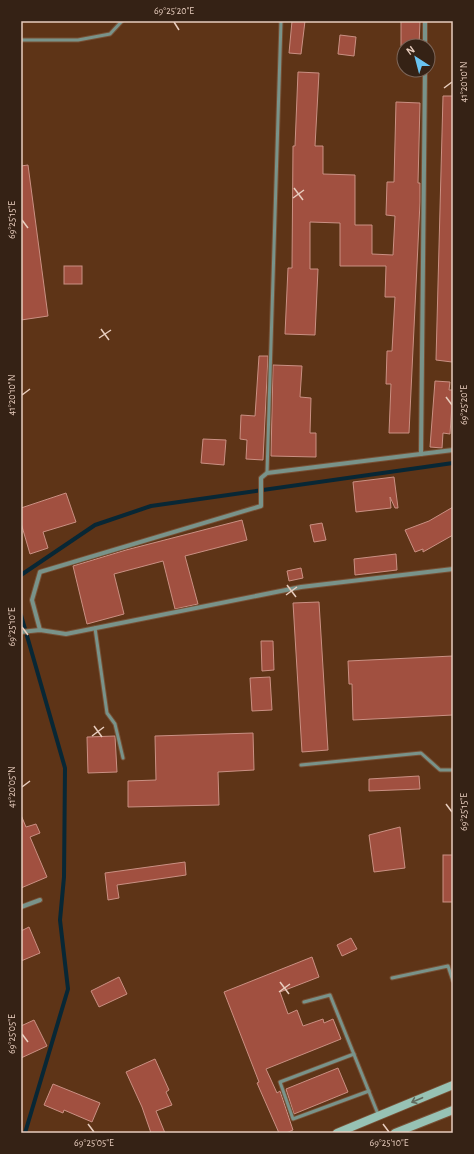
<svg xmlns="http://www.w3.org/2000/svg" width="474" height="1154" font-family="'Alegreya Sans',sans-serif">
  <rect width="100%" height="100%" fill="#5e3417"/>
  <g fill="none" stroke-linecap="round" stroke-linejoin="round">
    <!-- stream -->
    <g stroke="#082735" stroke-width="4">
      <polyline points="21,575 95,525 151,506 453,463"/>
      <polyline points="21,615 65,768 64,877 60,920 68,989 25,1133"/>
    </g>
  </g>
  <!-- building -->
  <g fill="#a15040" stroke="#ca9083">
    <polygon points="292,21 305,21 301,54 289,53"/>
    <polygon points="401,21 420,21 419,46 401,46"/>
    <polygon points="340,35 356,37 354,56 338,54"/>
    <polygon points="298,72 319,73 315,146 323,146 323,174 355,175 355,225 372,225 372,254 393,255 395,216 386,215 387,182 394,182 396,102 420,103 418,183 420,183 420,202 409,433 389,433 391,384 386,384 387,351 392,351 395,297 385,297 386,266 340,266 340,223 310,222 310,269 318,269 315,335 285,334 288,268 292,268 293,146 295,146"/>
    <polygon points="443,96 453,96 452,362 436,360"/>
    <polygon points="28,165 48,316 21,320 21,166"/>
    <rect x="64" y="266" width="18" height="18"/>
    <polygon points="259,356 268,356 263,460 246,459 247,440 240,439 241,415 255,416"/>
    <polygon points="273,365 302,366 300,397 311,398 310,433 316,433 316,457 271,456"/>
    <polygon points="435,381 450,382 449,390 453,390 450,434 443,433 442,448 430,447"/>
    <polygon points="203,439 226,440 224,465 201,463"/>
    <polygon points="394,477 398,508 395,508 390,497 391,508 356,512 353,482"/>
    <polygon points="66,493 76,522 43,532 48,548 30,554 21,523 21,508"/>
    <polygon points="453,507 453,535 423,552 423,549 415,552 405,530 429,521"/>
    <polygon points="242,520 247,540 185,556 198,604 175,609 163,561 114,574 124,614 87,624 73,566 126,550"/>
    <polygon points="322,523 326,540 314,542 310,525"/>
    <polygon points="396,554 397,570 355,575 354,559"/>
    <polygon points="301,568 303,578 289,581 287,571"/>
    <polygon points="319,602 328,750 302,752 293,603"/>
    <polygon points="261,641 273,641 274,670 262,671"/>
    <polygon points="453,656 453,715 353,720 352,684 349,684 348,661"/>
    <polygon points="270,677 272,710 252,711 250,678"/>
    <polygon points="253,733 254,770 218,772 219,805 128,807 128,781 156,780 155,736"/>
    <polygon points="115,736 117,772 88,773 87,737"/>
    <polygon points="419,776 420,789 369,791 369,779"/>
    <polygon points="21,815 26,827 36,824 40,833 30,837 47,877 21,888"/>
    <polygon points="400,827 405,868 374,872 369,835"/>
    <rect x="443" y="855" width="10" height="47"/>
    <polygon points="185,862 186,875 117,885 119,898 108,900 105,873"/>
    <polygon points="29,927 40,953 21,961 21,931"/>
    <polygon points="351,938 357,949 342,956 337,945"/>
    <polygon points="312,957 319,977 280,992 288,1014 297,1010 303,1026 323,1019 324,1023 333,1019 341,1039 266,1069 277,1093 280,1091 293,1130 286,1133 279,1133 257,1083 259,1082 224,992"/>
    <polygon points="119,977 127,994 99,1007 91,991"/>
    <polygon points="34,1020 47,1046 21,1058 21,1026"/>
    <polygon points="155,1059 169,1090 166,1092 172,1105 156,1111 165,1133 151,1133 142,1107 126,1072"/>
    <polygon points="338,1068 348,1092 294,1114 286,1089"/>
    <polygon points="53,1084 100,1103 92,1122 64,1110 63,1113 44,1105"/>
  </g>
  <g fill="none" stroke-linecap="round" stroke-linejoin="round">
    <!-- service casing -->
    <g stroke="#775035" stroke-width="5">
      <g id="service">
        <polyline points="21,40 78,40 110,34 122,21"/>
        <polyline points="267,473 281,21"/>
        <polyline points="95,628 107,713 115,724 123,758"/>
        <polyline points="301,765 421,753 440,770 453,770"/>
        <polyline points="392,978 448,966 453,981"/>
        <polyline points="304,1002 330,995 378,1114"/>
        <polyline points="354,1054 280,1082 293,1119 369,1091"/>
      </g>
    </g>
    <!-- minor casing -->
    <g stroke="#775035" stroke-width="6">
      <g id="minor">
        <polyline points="425,46 425,21"/>
        <polyline points="421,454 425,70"/>
        <polyline points="40,630 32,600 40,572 261,506 261,478 267,473 453,450"/>
        <polyline points="21,632 40,630 66,634 301,587 453,569"/>
        <polyline points="21,907 40,900"/>
      </g>
    </g>
    <!-- secondary casing -->
    <g stroke="#775035" stroke-width="10">
      <g id="secondary">
        <polyline points="337,1133 453,1085"/>
        <polyline points="395,1133 453,1110"/>
      </g>
    </g>
    <!-- service -->
    <use href="#service" stroke="#79938a" stroke-width="3"/>
    <!-- minor -->
    <use href="#minor" stroke="#79938a" stroke-width="4"/>
    <!-- secondary -->
    <use href="#secondary" stroke="#97c2b4" stroke-width="8"/>
  </g>
  <!-- one-way arrows -->
  <defs><path id="oneway-shaft" d="M-6 0H5M1.5-3L5.5 0L1.5 3" fill="none" stroke-width="1.6" stroke-linecap="round" stroke-linejoin="round"/></defs>
  <use stroke="#616a5d" href="#oneway-shaft" transform="translate(417 1100) rotate(157)"/>
  <!-- ticks -->
  <path fill="none" stroke="#e8cdbe" stroke-width="1.5" d="M174,22L179,30M444,88L452,82M294,188L303,200M293,198L304,190M22,220L28,228M101,329L109,340M99,338L111,330M22,395L30,389M446,397L452,405M287,585L296,597M286,595L297,587M22,627L28,635M94,726L102,737M92,736L104,727M22,787L30,781M446,804L452,812M280,982L289,994M279,992L290,984M22,1034L28,1042M88,1124L94,1132M383,1124L389,1132"/>
  <!-- border -->
  <rect width="474" height="1154" fill="none" stroke="#352215" stroke-width="44"/>
  <!-- north arrow -->
  <g transform="translate(416 58) rotate(324)"><circle r="19" fill="#352215" stroke="#7d6659"/>
  <path d="M0-3L7 15L0 10L-7 15Z" fill="#69c3f1"/>
  <text y="-6" font-size="11" font-weight="bold" text-anchor="middle" fill="#e8cdbe">N</text>
  </g>
  <rect x="22" y="22" width="430" height="1110" fill="none" stroke="#e8cdbe" stroke-width="1.5"/>
  <g font-size="10" text-anchor="middle" fill="#e8cdbe">
    <text x="174" y="14">69°25'20"E</text>
    <text transform="translate(463 82) rotate(-90)" y="4">41°20'10"N</text>
    <text transform="translate(11 220) rotate(-90)" y="4">69°25'15"E</text>
    <text transform="translate(11 395) rotate(-90)" y="4">41°20'10"N</text>
    <text transform="translate(463 405) rotate(-90)" y="4">69°25'20"E</text>
    <text transform="translate(11 627) rotate(-90)" y="4">69°25'10"E</text>
    <text transform="translate(11 787) rotate(-90)" y="4">41°20'05"N</text>
    <text transform="translate(463 812) rotate(-90)" y="4">69°25'15"E</text>
    <text transform="translate(11 1034) rotate(-90)" y="4">69°25'05"E</text>
    <text x="94" y="1146">69°25'05"E</text>
    <text x="389" y="1146">69°25'10"E</text>
  </g>
</svg>
